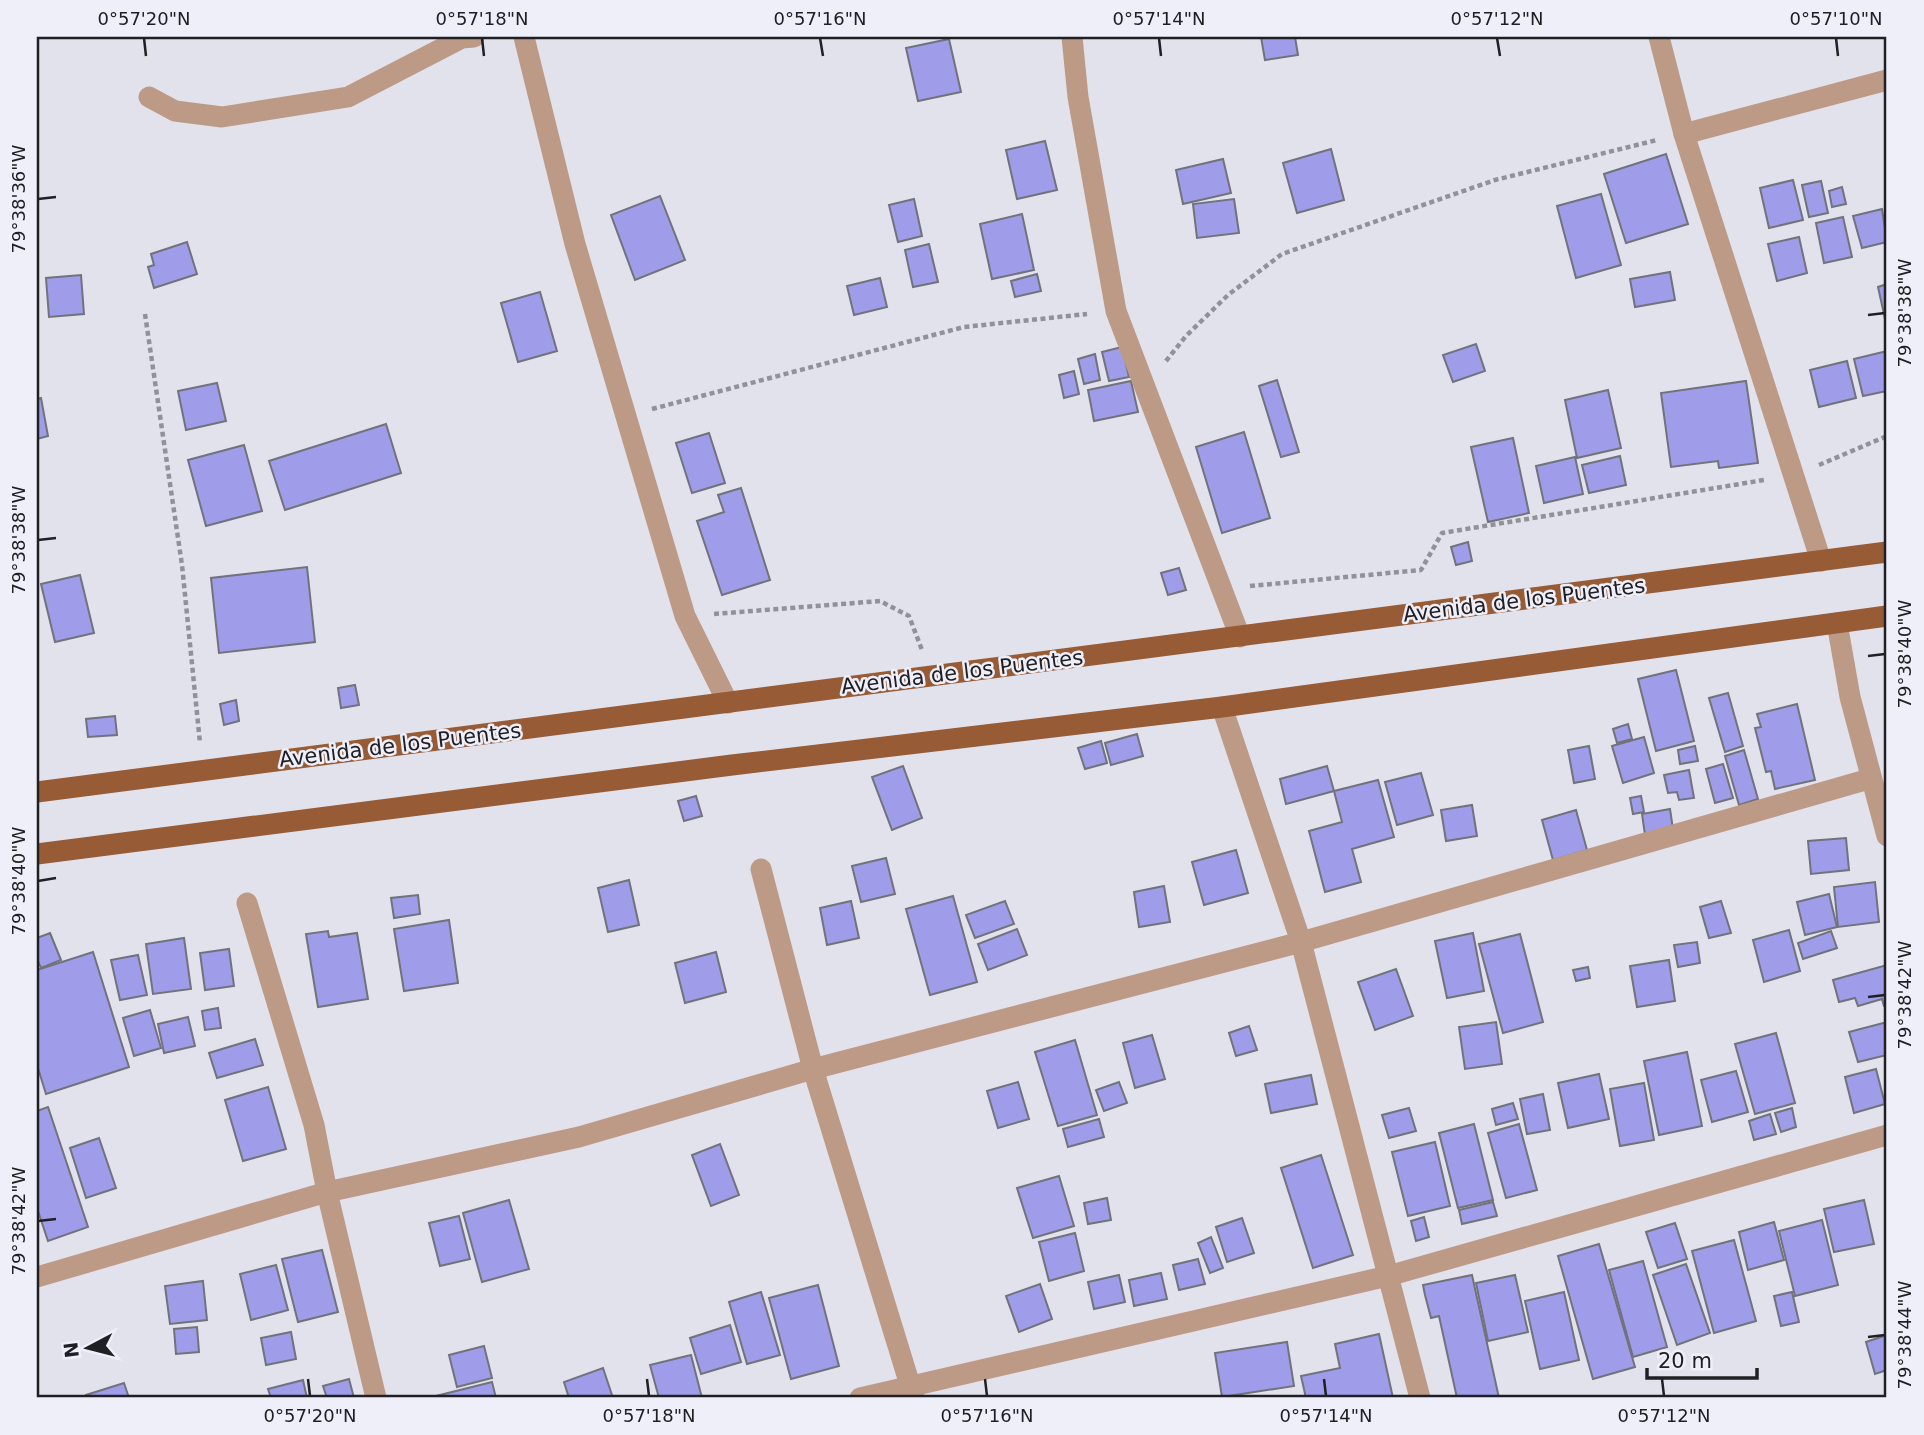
<svg xmlns="http://www.w3.org/2000/svg" width="1924" height="1435" font-family="'DejaVu Sans',sans-serif">
  <rect width="100%" height="100%" fill="#e2e2ed"/>
  <!-- building -->
  <g fill="#9f9dea" stroke="#71727b" stroke-width="2">
    <polygon points="1261,37 1295,37 1298,55 1265,60"/>
    <polygon points="949,39 961,92 918,101 906,48"/>
    <polygon points="1045,141 1057,190 1017,199 1006,150"/>
    <polygon points="1331,149 1344,200 1297,213 1283,163"/>
    <polygon points="1666,154 1688,224 1626,243 1604,174"/>
    <polygon points="1223,159 1231,193 1183,204 1176,170"/>
    <polygon points="1793,180 1803,220 1769,228 1760,188"/>
    <polygon points="1821,181 1828,213 1809,217 1802,185"/>
    <polygon points="1842,187 1846,204 1832,207 1829,191"/>
    <polygon points="1601,194 1621,265 1576,278 1557,206"/>
    <polygon points="660,196 685,260 635,280 611,215"/>
    <polygon points="914,199 922,236 898,242 889,205"/>
    <polygon points="1234,199 1239,233 1197,238 1193,204"/>
    <polygon points="1882,209 1887,242 1862,248 1853,216"/>
    <polygon points="1022,214 1034,270 992,279 980,224"/>
    <polygon points="1843,217 1852,257 1824,263 1816,223"/>
    <polygon points="1799,237 1807,273 1777,281 1768,244"/>
    <polygon points="187,242 197,274 154,288 148,267 154,265 151,254"/>
    <polygon points="929,244 938,282 913,287 905,250"/>
    <polygon points="1670,272 1675,300 1635,307 1630,279"/>
    <polygon points="1037,274 1041,291 1015,297 1011,281"/>
    <polygon points="81,275 84,314 49,317 46,278"/>
    <polygon points="880,278 887,307 854,315 847,286"/>
    <polygon points="1887,284 1887,328 1878,287"/>
    <polygon points="540,292 557,351 518,362 501,303"/>
    <polygon points="1476,344 1485,371 1453,382 1443,355"/>
    <polygon points="1122,347 1129,377 1109,381 1102,352"/>
    <polygon points="1887,351 1887,391 1863,396 1854,359"/>
    <polygon points="1095,354 1100,380 1084,384 1078,359"/>
    <polygon points="1847,361 1856,398 1819,407 1810,370"/>
    <polygon points="1074,371 1079,394 1064,398 1059,375"/>
    <polygon points="1277,380 1299,452 1281,457 1259,386"/>
    <polygon points="1131,381 1138,412 1094,421 1088,390"/>
    <polygon points="1746,381 1758,463 1719,468 1718,461 1671,467 1661,393"/>
    <polygon points="217,383 226,421 186,430 178,391"/>
    <polygon points="1608,390 1621,448 1577,458 1565,400"/>
    <polygon points="41,398 48,436 37,439 37,399"/>
    <polygon points="386,424 401,473 285,510 269,461"/>
    <polygon points="1244,432 1270,518 1222,533 1196,447"/>
    <polygon points="709,433 725,483 692,493 676,443"/>
    <polygon points="1513,438 1529,513 1488,522 1471,447"/>
    <polygon points="244,445 262,511 206,526 188,460"/>
    <polygon points="1620,456 1626,485 1589,493 1582,465"/>
    <polygon points="1575,457 1583,494 1544,503 1536,466"/>
    <polygon points="741,488 770,580 722,595 697,521 724,512 718,495"/>
    <polygon points="1468,542 1472,561 1456,565 1451,547"/>
    <polygon points="307,567 315,642 219,653 211,578"/>
    <polygon points="1179,568 1186,590 1168,595 1161,573"/>
    <polygon points="80,575 94,633 55,642 41,584"/>
    <polygon points="1676,670 1694,741 1656,751 1638,679"/>
    <polygon points="355,685 359,705 341,708 338,688"/>
    <polygon points="1728,693 1743,746 1725,752 1709,698"/>
    <polygon points="236,700 239,721 224,725 220,704"/>
    <polygon points="1797,704 1815,780 1775,789 1771,771 1766,772 1755,728 1761,727 1757,714"/>
    <polygon points="115,716 117,735 88,737 86,719"/>
    <polygon points="1628,724 1632,739 1617,743 1613,729"/>
    <polygon points="1137,734 1143,756 1111,765 1105,743"/>
    <polygon points="1644,737 1654,773 1623,783 1612,746"/>
    <polygon points="1101,741 1107,763 1085,769 1078,748"/>
    <polygon points="1589,746 1595,779 1574,783 1568,750"/>
    <polygon points="1695,746 1698,761 1680,764 1678,750"/>
    <polygon points="1744,750 1758,799 1739,805 1725,756"/>
    <polygon points="1723,764 1733,798 1715,803 1706,769"/>
    <polygon points="903,766 922,818 892,830 872,777"/>
    <polygon points="1327,766 1334,791 1286,804 1280,779"/>
    <polygon points="1689,770 1694,798 1679,800 1677,792 1668,793 1664,775"/>
    <polygon points="1421,773 1433,815 1397,825 1385,782"/>
    <polygon points="1378,780 1394,837 1352,849 1361,882 1325,892 1309,831 1342,822 1334,791"/>
    <polygon points="696,796 702,816 684,821 678,801"/>
    <polygon points="1641,796 1644,812 1633,814 1630,798"/>
    <polygon points="1472,805 1477,836 1446,841 1441,810"/>
    <polygon points="1670,809 1673,829 1645,835 1642,814"/>
    <polygon points="1576,810 1587,850 1553,860 1542,820"/>
    <polygon points="1846,838 1849,870 1811,874 1808,841"/>
    <polygon points="1236,850 1248,893 1204,905 1192,862"/>
    <polygon points="886,858 895,894 861,902 852,866"/>
    <polygon points="629,880 639,925 608,932 598,888"/>
    <polygon points="1875,882 1879,922 1838,927 1834,887"/>
    <polygon points="1164,886 1170,922 1139,927 1134,892"/>
    <polygon points="1829,894 1837,927 1805,935 1797,902"/>
    <polygon points="418,895 420,914 394,918 391,898"/>
    <polygon points="953,896 977,982 930,995 906,909"/>
    <polygon points="851,901 859,938 827,945 820,908"/>
    <polygon points="1005,901 1014,924 975,938 966,915"/>
    <polygon points="1721,901 1731,933 1709,938 1700,907"/>
    <polygon points="449,920 458,983 404,991 394,929"/>
    <polygon points="1017,929 1027,955 988,970 978,944"/>
    <polygon points="1789,930 1800,971 1764,982 1753,940"/>
    <polygon points="328,931 329,937 357,933 368,999 318,1007 306,934"/>
    <polygon points="1831,931 1837,948 1803,959 1798,943"/>
    <polygon points="50,933 61,960 41,968 37,959 37,938"/>
    <polygon points="1473,933 1484,991 1447,998 1435,941"/>
    <polygon points="1520,934 1543,1022 1503,1033 1479,944"/>
    <polygon points="184,938 191,989 153,994 146,944"/>
    <polygon points="1697,942 1700,963 1678,967 1674,945"/>
    <polygon points="229,949 234,986 205,990 200,953"/>
    <polygon points="93,952 129,1067 46,1094 37,1065 37,970"/>
    <polygon points="716,952 726,992 685,1003 675,963"/>
    <polygon points="138,955 147,995 120,1000 111,960"/>
    <polygon points="1669,960 1675,1001 1637,1007 1630,966"/>
    <polygon points="1887,965 1887,1006 1884,1006 1882,999 1858,1006 1855,998 1839,1002 1833,980"/>
    <polygon points="1588,967 1590,978 1576,981 1573,970"/>
    <polygon points="1396,969 1413,1016 1375,1030 1358,982"/>
    <polygon points="218,1008 221,1028 205,1030 202,1011"/>
    <polygon points="150,1010 161,1048 134,1056 123,1018"/>
    <polygon points="188,1017 195,1046 164,1053 158,1024"/>
    <polygon points="1496,1022 1502,1064 1465,1069 1459,1027"/>
    <polygon points="1887,1022 1887,1055 1858,1062 1849,1032"/>
    <polygon points="1249,1026 1257,1050 1236,1056 1229,1033"/>
    <polygon points="1776,1033 1795,1103 1755,1114 1735,1044"/>
    <polygon points="1152,1035 1165,1079 1135,1088 1123,1043"/>
    <polygon points="255,1039 263,1065 217,1078 209,1053"/>
    <polygon points="1075,1040 1097,1115 1058,1126 1035,1052"/>
    <polygon points="1687,1052 1702,1126 1659,1135 1644,1061"/>
    <polygon points="1876,1069 1885,1104 1854,1113 1845,1077"/>
    <polygon points="1736,1071 1748,1112 1712,1122 1701,1080"/>
    <polygon points="1599,1074 1609,1119 1568,1128 1558,1083"/>
    <polygon points="1311,1075 1317,1104 1271,1113 1265,1084"/>
    <polygon points="1018,1082 1029,1119 998,1128 987,1091"/>
    <polygon points="1119,1082 1127,1103 1104,1111 1096,1090"/>
    <polygon points="1644,1083 1654,1140 1620,1146 1610,1089"/>
    <polygon points="268,1087 286,1149 243,1161 225,1100"/>
    <polygon points="1543,1094 1550,1130 1527,1134 1520,1099"/>
    <polygon points="1513,1103 1518,1119 1496,1125 1492,1109"/>
    <polygon points="48,1107 88,1227 48,1241 37,1208 37,1111"/>
    <polygon points="1409,1108 1416,1131 1389,1138 1382,1115"/>
    <polygon points="1792,1108 1796,1127 1781,1132 1775,1113"/>
    <polygon points="1770,1114 1776,1134 1754,1140 1749,1121"/>
    <polygon points="1099,1119 1104,1137 1068,1147 1063,1129"/>
    <polygon points="1474,1124 1493,1200 1458,1208 1439,1133"/>
    <polygon points="1519,1124 1537,1190 1506,1198 1488,1133"/>
    <polygon points="99,1138 116,1188 86,1198 70,1148"/>
    <polygon points="1435,1142 1450,1206 1408,1216 1392,1152"/>
    <polygon points="720,1144 739,1195 711,1206 692,1155"/>
    <polygon points="1321,1155 1353,1255 1313,1268 1281,1168"/>
    <polygon points="1059,1176 1074,1226 1033,1238 1017,1188"/>
    <polygon points="1107,1198 1111,1220 1088,1224 1084,1203"/>
    <polygon points="509,1200 529,1269 482,1282 463,1213"/>
    <polygon points="1864,1200 1874,1244 1834,1252 1824,1209"/>
    <polygon points="1493,1202 1497,1216 1462,1224 1459,1210"/>
    <polygon points="459,1216 470,1259 440,1266 429,1223"/>
    <polygon points="1424,1217 1429,1237 1416,1241 1411,1221"/>
    <polygon points="1242,1218 1254,1253 1227,1262 1216,1227"/>
    <polygon points="1822,1220 1838,1285 1795,1296 1779,1231"/>
    <polygon points="1774,1222 1784,1260 1748,1270 1739,1232"/>
    <polygon points="1675,1223 1687,1259 1658,1268 1646,1232"/>
    <polygon points="1075,1233 1084,1271 1049,1281 1039,1242"/>
    <polygon points="1211,1237 1223,1268 1210,1273 1198,1243"/>
    <polygon points="1734,1240 1756,1321 1714,1333 1692,1251"/>
    <polygon points="1599,1244 1635,1367 1593,1379 1558,1256"/>
    <polygon points="322,1250 338,1312 298,1322 282,1259"/>
    <polygon points="1198,1259 1205,1284 1179,1290 1173,1265"/>
    <polygon points="1643,1261 1667,1347 1633,1357 1609,1270"/>
    <polygon points="1686,1264 1710,1333 1677,1345 1653,1275"/>
    <polygon points="276,1265 288,1310 251,1320 240,1274"/>
    <polygon points="1161,1273 1167,1299 1134,1306 1129,1280"/>
    <polygon points="1119,1275 1125,1302 1094,1309 1088,1282"/>
    <polygon points="1472,1275 1499,1398 1457,1398 1439,1316 1431,1318 1425,1295 1423,1285"/>
    <polygon points="1515,1275 1528,1332 1488,1341 1476,1283"/>
    <polygon points="203,1281 207,1320 170,1324 165,1286"/>
    <polygon points="1040,1284 1052,1319 1019,1332 1006,1296"/>
    <polygon points="818,1285 839,1366 791,1379 769,1298"/>
    <polygon points="761,1292 780,1355 747,1364 729,1302"/>
    <polygon points="1564,1292 1579,1360 1540,1369 1525,1301"/>
    <polygon points="1792,1292 1799,1322 1781,1326 1774,1296"/>
    <polygon points="730,1325 741,1362 701,1374 690,1338"/>
    <polygon points="197,1327 199,1352 176,1354 174,1329"/>
    <polygon points="291,1332 296,1359 266,1365 261,1338"/>
    <polygon points="1379,1334 1393,1398 1306,1398 1301,1376 1340,1368 1335,1344"/>
    <polygon points="1887,1335 1887,1370 1875,1374 1866,1342"/>
    <polygon points="1287,1342 1294,1386 1222,1397 1215,1353"/>
    <polygon points="484,1346 492,1378 457,1387 449,1355"/>
    <polygon points="691,1355 702,1398 659,1398 650,1365"/>
    <polygon points="603,1368 613,1398 569,1398 564,1382"/>
    <polygon points="349,1379 354,1398 327,1398 323,1386"/>
    <polygon points="303,1380 307,1398 271,1398 268,1389"/>
    <polygon points="492,1382 496,1398 437,1398 436,1396"/>
    <polygon points="124,1383 129,1398 87,1398 86,1395"/>
  </g>
  <g fill="none" stroke-linecap="round" stroke-linejoin="round">
    <!-- path -->
    <g stroke="#919199" stroke-width="4.5" stroke-dasharray="5 3.5" stroke-linecap="butt">
      <polyline points="145,314 182,565 200,743"/>
      <polyline points="1166,361 1186,336 1228,295 1282,254 1495,180 1657,140"/>
      <polyline points="652,409 964,327 1087,314"/>
      <polyline points="1819,465 1887,436"/>
      <polyline points="1250,586 1421,570 1442,533 1764,480"/>
      <polyline points="714,614 880,601 909,616 922,650"/>
    </g>
    <!-- minor -->
    <g stroke="#bd9a86" stroke-width="21">
      <polyline points="524,37 575,244 685,616 728,703"/>
      <polyline points="1072,37 1078,97 1116,311 1240,637"/>
      <polyline points="1659,37 1684,134 1821,561"/>
      <polyline points="149,97 175,111 222,117 348,97 462,38 474,37"/>
      <polyline points="1684,134 1887,80"/>
      <polyline points="1837,623 1850,697 1887,836"/>
      <polyline points="1222,707 1301,942 1420,1398"/>
      <polyline points="761,869 813,1069 914,1398"/>
      <polyline points="247,903 314,1125 327,1192 376,1398"/>
      <polyline points="37,1277 327,1192 579,1137 813,1069 1301,942 1869,779"/>
      <polyline points="860,1398 1388,1276 1887,1135"/>
    </g>
    <!-- major -->
    <g stroke="#975b36" stroke-width="21">
      <polyline points="37,792 1887,552"/>
      <polyline points="37,854 732,765 1222,707 1887,616"/>
    </g>
  </g>
  <!-- ticks -->
  <path fill="none" stroke="#202024" stroke-width="2.5" d="M144,38L146,56M482,38L484,56M820,38L823,56M1159,38L1161,56M1497,38L1500,56M1836,38L1838,56M38,199L56,197M1868,315L1885,313M38,540L56,538M1868,656L1885,654M38,881L56,878M1868,997L1885,995M38,1221L56,1219M1868,1337L1885,1335M308,1379L310,1396M647,1379L649,1396M985,1379L987,1396M1324,1379L1326,1396M1662,1379L1664,1396"/>
  <g text-anchor="middle" stroke-width="5" stroke-linejoin="round" paint-order="stroke">
    <!-- street labels -->
    <g font-size="21" fill="#202024" stroke="#efeffa">
      <text transform="translate(1524 600) rotate(-7)" y="7">Avenida de los Puentes</text>
      <text transform="translate(962 672) rotate(-7)" y="7">Avenida de los Puentes</text>
      <text transform="translate(400 745) rotate(-7)" y="7">Avenida de los Puentes</text>
    </g>
  </g>
  <!-- border -->
  <rect width="1924" height="1435" fill="none" stroke="#efeffa" stroke-width="77"/>
  <!-- north arrow -->
  <g transform="translate(88 1348) rotate(263)" stroke="#efeffa" stroke-width="5" paint-order="stroke">
  <path d="M0-5L12 26L0 18L-12 26Z" fill="#202024"/>
  <text y="-10" font-size="19" font-weight="bold" text-anchor="middle" fill="#202024">N</text>
  </g>
  <!-- scale -->
  <path d="M1647 1368v10h110v-10" fill="none" stroke="#202024" stroke-width="3.5"/>
  <text x="1658" y="1368" font-size="21" fill="#202024" stroke="#efeffa" stroke-width="5" paint-order="stroke">20 m</text>
  <rect x="38" y="38" width="1847" height="1358" fill="none" stroke="#202024" stroke-width="2.5"/>
  <g font-size="18" text-anchor="middle" fill="#202024">
    <text x="144" y="25">0°57'20"N</text>
    <text x="482" y="25">0°57'18"N</text>
    <text x="820" y="25">0°57'16"N</text>
    <text x="1159" y="25">0°57'14"N</text>
    <text x="1497" y="25">0°57'12"N</text>
    <text x="1836" y="25">0°57'10"N</text>
    <text transform="translate(19 199) rotate(-90)" y="6">79°38'36"W</text>
    <text transform="translate(1905 313) rotate(-90)" y="6">79°38'38"W</text>
    <text transform="translate(19 540) rotate(-90)" y="6">79°38'38"W</text>
    <text transform="translate(1905 654) rotate(-90)" y="6">79°38'40"W</text>
    <text transform="translate(19 881) rotate(-90)" y="6">79°38'40"W</text>
    <text transform="translate(1905 995) rotate(-90)" y="6">79°38'42"W</text>
    <text transform="translate(19 1221) rotate(-90)" y="6">79°38'42"W</text>
    <text transform="translate(1905 1335) rotate(-90)" y="6">79°38'44"W</text>
    <text x="310" y="1422">0°57'20"N</text>
    <text x="649" y="1422">0°57'18"N</text>
    <text x="987" y="1422">0°57'16"N</text>
    <text x="1326" y="1422">0°57'14"N</text>
    <text x="1664" y="1422">0°57'12"N</text>
  </g>
</svg>
